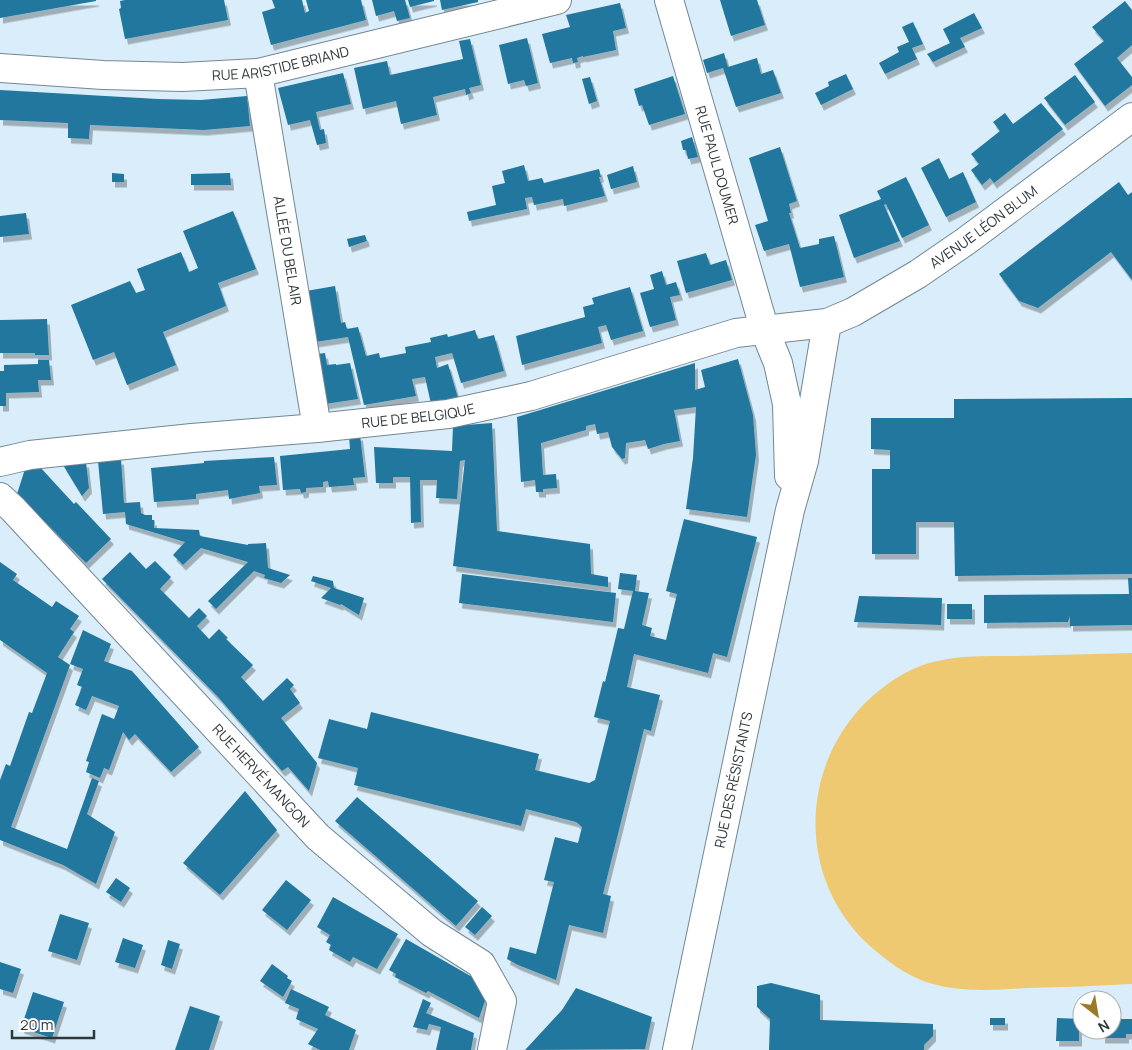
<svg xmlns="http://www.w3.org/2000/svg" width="1132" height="1050" font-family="Manrope,sans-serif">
  <defs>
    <filter id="shadow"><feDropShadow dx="3" dy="5.5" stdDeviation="0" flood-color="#0004"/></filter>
  </defs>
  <rect width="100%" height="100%" fill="#d9eefa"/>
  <!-- green -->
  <path fill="#efc972" d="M1132,653V984C1097,986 1063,987 1028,988C994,990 959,993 926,982C904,974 887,961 870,946C798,881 798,770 866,702C884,685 905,670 929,663C957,655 987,656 1016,656C1055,655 1093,654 1132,653Z"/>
  <!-- building -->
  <g fill="#20779f" filter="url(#shadow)">
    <polygon points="0,0 96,0 96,1 0,18"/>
    <polygon points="125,0 224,0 228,20 125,39 119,9 121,8 120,1"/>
    <polygon points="272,0 302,0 305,13 309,11 306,0 361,0 366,20 271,45 262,12 275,8"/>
    <polygon points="372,0 405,0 410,18 397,21 394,11 376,16"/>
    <polygon points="408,0 434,0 434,1 410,7"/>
    <polygon points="440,0 478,0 478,2 442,10"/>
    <polygon points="720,0 757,0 765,25 731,36"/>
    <polygon points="1125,1 1132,10 1132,45 1117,58 1132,77 1132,85 1105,106 1074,64 1104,41 1092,27"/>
    <polygon points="620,3 626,28 613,31 616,50 583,57 583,56 577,58 578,62 573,63 572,58 550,63 542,34 570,27 566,15"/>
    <polygon points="974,13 982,28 960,38 965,47 933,62 927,54 950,43 943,29"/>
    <polygon points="913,22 923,44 912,48 917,59 885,74 879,63 899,52 897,47 909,42 902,27"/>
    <polygon points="527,38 538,83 526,86 524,80 508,84 499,45"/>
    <polygon points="470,39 481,85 469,88 471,93 466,95 465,89 433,97 437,115 401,124 396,101 363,109 354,68 387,61 390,75 463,59 459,41"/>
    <polygon points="724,53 728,67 757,58 761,74 773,70 781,93 736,107 723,68 707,73 703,60"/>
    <polygon points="343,73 351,104 316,112 320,130 324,129 326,143 317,145 310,120 288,125 278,88"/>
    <polygon points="846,74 853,89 821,105 815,93 829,86 828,82"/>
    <polygon points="1075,75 1095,102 1065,125 1044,98"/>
    <polygon points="673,76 685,114 649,125 642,105 639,106 634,89"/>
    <polygon points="590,77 597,101 589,104 582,79"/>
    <polygon points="0,90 158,99 201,100 247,96 250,126 204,130 90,125 89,139 68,138 68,123 0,120"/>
    <polygon points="1041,103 1063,129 994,183 990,178 982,185 971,170 979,164 971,154 1000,131 993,122 1005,113 1013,124"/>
    <polygon points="692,137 698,157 688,159 686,150 683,150 681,141"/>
    <polygon points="780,147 797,201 789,204 791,213 789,213 800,248 819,244 819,239 834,236 844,277 800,287 789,244 764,251 755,225 768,221 749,158"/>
    <polygon points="939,158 949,179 963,172 976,202 946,217 921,168"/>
    <polygon points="524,165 528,181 542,178 544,183 599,169 601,177 599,177 605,196 564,206 563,199 534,205 532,197 525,198 527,209 469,221 467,212 496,205 492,186 505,183 502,171"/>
    <polygon points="633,166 637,182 611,189 607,175"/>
    <polygon points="112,173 124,174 124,182 112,182"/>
    <polygon points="230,173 231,185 191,185 191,174"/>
    <polygon points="906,177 929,225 902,238 886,204 884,205 900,241 854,258 839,215 881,199 877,191"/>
    <polygon points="1119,182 1128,195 1132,192 1132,280 1111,252 1038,308 1019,301 999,274"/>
    <polygon points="233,211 256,269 218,283 226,306 163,332 176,365 127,385 114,352 93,360 71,305 130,281 136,293 145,290 137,269 181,252 189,272 198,268 183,231"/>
    <polygon points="26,213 29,234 0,237 0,216"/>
    <polygon points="365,235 367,241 349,247 347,239"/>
    <polygon points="706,253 710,265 726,260 732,280 686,293 677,261"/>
    <polygon points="662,271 666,285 676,282 680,295 670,297 676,320 650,327 640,293 654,289 650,275"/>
    <polygon points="335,286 341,323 345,322 347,329 358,327 366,356 379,353 380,358 406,353 405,347 431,342 430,338 447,334 448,337 475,330 478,339 494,335 504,371 461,383 452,353 435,357 437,368 448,364 458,398 431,404 425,377 412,379 416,396 364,405 348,337 315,342 306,291"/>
    <polygon points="630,287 643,331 611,340 606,325 598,327 602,343 522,365 516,336 585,317 583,307 594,304 592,298"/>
    <polygon points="47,319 49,355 35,355 35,353 0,353 0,320"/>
    <polygon points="325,353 327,365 336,364 336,365 350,363 358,399 325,404 317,354"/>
    <polygon points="738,359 753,415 756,455 747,517 686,509 693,458 696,407 674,410 680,441 664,444 648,449 645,440 626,443 625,458 622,459 612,447 608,432 597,434 595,424 586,426 586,430 541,443 543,475 556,474 557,488 543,489 543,492 536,492 535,480 521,482 517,417 695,363 695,390 705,387 701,370"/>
    <polygon points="38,360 49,360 51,380 38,380 39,392 6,393 6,406 0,406 0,371 4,371 4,365 38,364"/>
    <polygon points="1132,398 1132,574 955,576 954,522 916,522 916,554 872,554 872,469 890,469 890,450 871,449 871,418 954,418 954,399"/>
    <polygon points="492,423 497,531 590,544 591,574 608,577 608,587 453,566 465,460 460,461 457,499 436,498 437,480 420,480 421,522 411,523 410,477 393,477 393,483 376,483 374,447 452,451 453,426"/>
    <polygon points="360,435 365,477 353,478 354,485 329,487 328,481 323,482 323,487 306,488 306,492 301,493 300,489 283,490 280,456 350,449 349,436"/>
    <polygon points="274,457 277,485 259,486 260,493 229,499 228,490 196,494 196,499 154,502 151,468 204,463 204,461"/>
    <polygon points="121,459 124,503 140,502 141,513 145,515 152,515 152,520 154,520 154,528 199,530 200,536 248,545 248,544 266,543 268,568 290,575 281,583 264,578 265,575 254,571 216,609 208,601 248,562 201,548 183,565 173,555 185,542 126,524 125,512 103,514 98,461"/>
    <polygon points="86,462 89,488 82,496 63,465"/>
    <polygon points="40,467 74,504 76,502 111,539 86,563 17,494 25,469"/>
    <polygon points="684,519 757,537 727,657 713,653 708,673 634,654 627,687 660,695 651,731 644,729 619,830 603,894 611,896 603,933 569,925 556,980 518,965 507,959 510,947 536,954 554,882 544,880 555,837 578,843 582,827 576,822 526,809 521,826 354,785 358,768 318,758 329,719 367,729 371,712 539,754 535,770 589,783 595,780 610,721 594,717 603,681 605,682 618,628 624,629 633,591 618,589 620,573 637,575 635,591 649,593 642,625 652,628 650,636 666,640 677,594 666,591"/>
    <polygon points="130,552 146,569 155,561 171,577 160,589 189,618 199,608 207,616 197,626 209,639 219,629 228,638 226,639 253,665 241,677 263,701 287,678 294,685 290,689 300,703 281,718 317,763 309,791 288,767 282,771 219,698 102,579"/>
    <polygon points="0,562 17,574 13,580 52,607 56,601 79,616 70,629 74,632 58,657 70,665 11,827 67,849 92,778 99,781 87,814 115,832 96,884 63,865 0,840 0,780 6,764 10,766 29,712 32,713 47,673 0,640"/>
    <polygon points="462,574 616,593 613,622 459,603"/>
    <polygon points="313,576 333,581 334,588 364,598 359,615 341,604 340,605 321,598 331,588 311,581"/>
    <polygon points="1128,578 1132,578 1132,625 1070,626 1070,616 1068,622 984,623 984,595 1129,594"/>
    <polygon points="859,596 942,598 941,625 854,622"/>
    <rect x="947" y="604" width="25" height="15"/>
    <polygon points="83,630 111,644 104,661 132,671 199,747 171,772 135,734 129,740 123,732 109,770 104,768 100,778 86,772 89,762 86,761 102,714 114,719 119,706 92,696 86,710 75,705 82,687 77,685 83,669 70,664"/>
    <polygon points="245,791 277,830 220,895 183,863"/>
    <polygon points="357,797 478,901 456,926 335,821"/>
    <polygon points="116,878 130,888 121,902 106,892"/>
    <polygon points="286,880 311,900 287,930 262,910"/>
    <polygon points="333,897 398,934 377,969 353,957 350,962 329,950 331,945 326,942 330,935 317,927"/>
    <polygon points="482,907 492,916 475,935 465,927"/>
    <polygon points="60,914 89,923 77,960 48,951"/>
    <polygon points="123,938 143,945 135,968 115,962"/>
    <polygon points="406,939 474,978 485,1001 479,1018 428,991 426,993 395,977 396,974 389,970"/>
    <polygon points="168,940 180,944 172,969 161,965"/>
    <polygon points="0,962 21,969 13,993 0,989"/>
    <polygon points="272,964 288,976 287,978 292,981 283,997 260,981"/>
    <polygon points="771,983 820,995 820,1020 933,1024 933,1036 924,1045 924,1050 769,1050 770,1019 757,1007 757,986"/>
    <polygon points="576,988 652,1017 645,1049 525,1050 562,1010"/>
    <polygon points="291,989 329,1007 325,1015 356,1030 349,1050 320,1050 308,1044 318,1029 296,1019 299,1009 285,1003"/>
    <polygon points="33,992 64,1002 52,1038 21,1028"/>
    <polygon points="423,999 431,1003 426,1013 474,1033 471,1050 436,1050 441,1027 429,1024 427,1030 413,1027"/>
    <polygon points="190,1006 220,1016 209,1050 175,1050"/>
    <rect x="990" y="1018" width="15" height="7"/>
    <polygon points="1057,1018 1082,1019 1082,1029 1079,1029 1079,1041 1056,1041"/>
    <polygon points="1112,1019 1132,1019 1132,1034 1126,1034 1126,1038 1102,1038 1102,1030 1112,1030"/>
  </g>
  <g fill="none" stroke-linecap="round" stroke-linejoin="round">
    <!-- minor casing -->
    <g stroke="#748792" stroke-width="30">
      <g id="minor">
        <path id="s1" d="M669,0L765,331L778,363L787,404L789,476"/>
        <path id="s2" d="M0,68L103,75L183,77L258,73L557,0"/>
        <path id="s3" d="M258,73L317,428"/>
        <path id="s4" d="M0,462L30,455L192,438L317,428L448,414L531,396L736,333L827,323L853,312L918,274L966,241L1132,117"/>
        <path id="s5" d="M0,497L12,508L318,837L432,933L481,964L502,1001L492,1050"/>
        <path id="s6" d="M677,1050L790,510L804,461L827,323"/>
      </g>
    </g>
    <!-- minor -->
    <use href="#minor" stroke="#fff" stroke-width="28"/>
  </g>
  <g text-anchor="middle" stroke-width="5" stroke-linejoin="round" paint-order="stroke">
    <!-- street labels -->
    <g font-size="14" fill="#2f373c" stroke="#fff">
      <text dy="5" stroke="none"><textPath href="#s2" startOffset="282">RUE ARISTIDE BRIAND</textPath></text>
      <text dy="5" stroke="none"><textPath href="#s1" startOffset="172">RUE PAUL DOUMER</textPath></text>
      <text dy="5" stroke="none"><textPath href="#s4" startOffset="1026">AVENUE LÉON BLUM</textPath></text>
      <text dy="5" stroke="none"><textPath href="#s3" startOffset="180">ALLÉE DU BEL AIR</textPath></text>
      <text dy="5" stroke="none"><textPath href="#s4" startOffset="421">RUE DE BELGIQUE</textPath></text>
      <text dy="5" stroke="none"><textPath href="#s5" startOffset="382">RUE HERVÉ MANGON</textPath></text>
      <text dy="5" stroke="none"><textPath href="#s6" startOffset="276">RUE DES RÉSISTANTS</textPath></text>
    </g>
  </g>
  <!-- north arrow -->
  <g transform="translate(1097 1015) rotate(149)"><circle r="24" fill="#ffffff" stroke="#acafb1"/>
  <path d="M0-4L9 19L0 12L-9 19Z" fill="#9b7a25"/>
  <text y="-8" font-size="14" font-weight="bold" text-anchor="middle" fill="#2f373c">N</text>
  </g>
  <!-- scale -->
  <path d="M12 1030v8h82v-8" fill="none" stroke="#2f373c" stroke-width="2.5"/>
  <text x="20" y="1030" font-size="15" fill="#2f373c" stroke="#ffffff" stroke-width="4" paint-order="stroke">20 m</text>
</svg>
